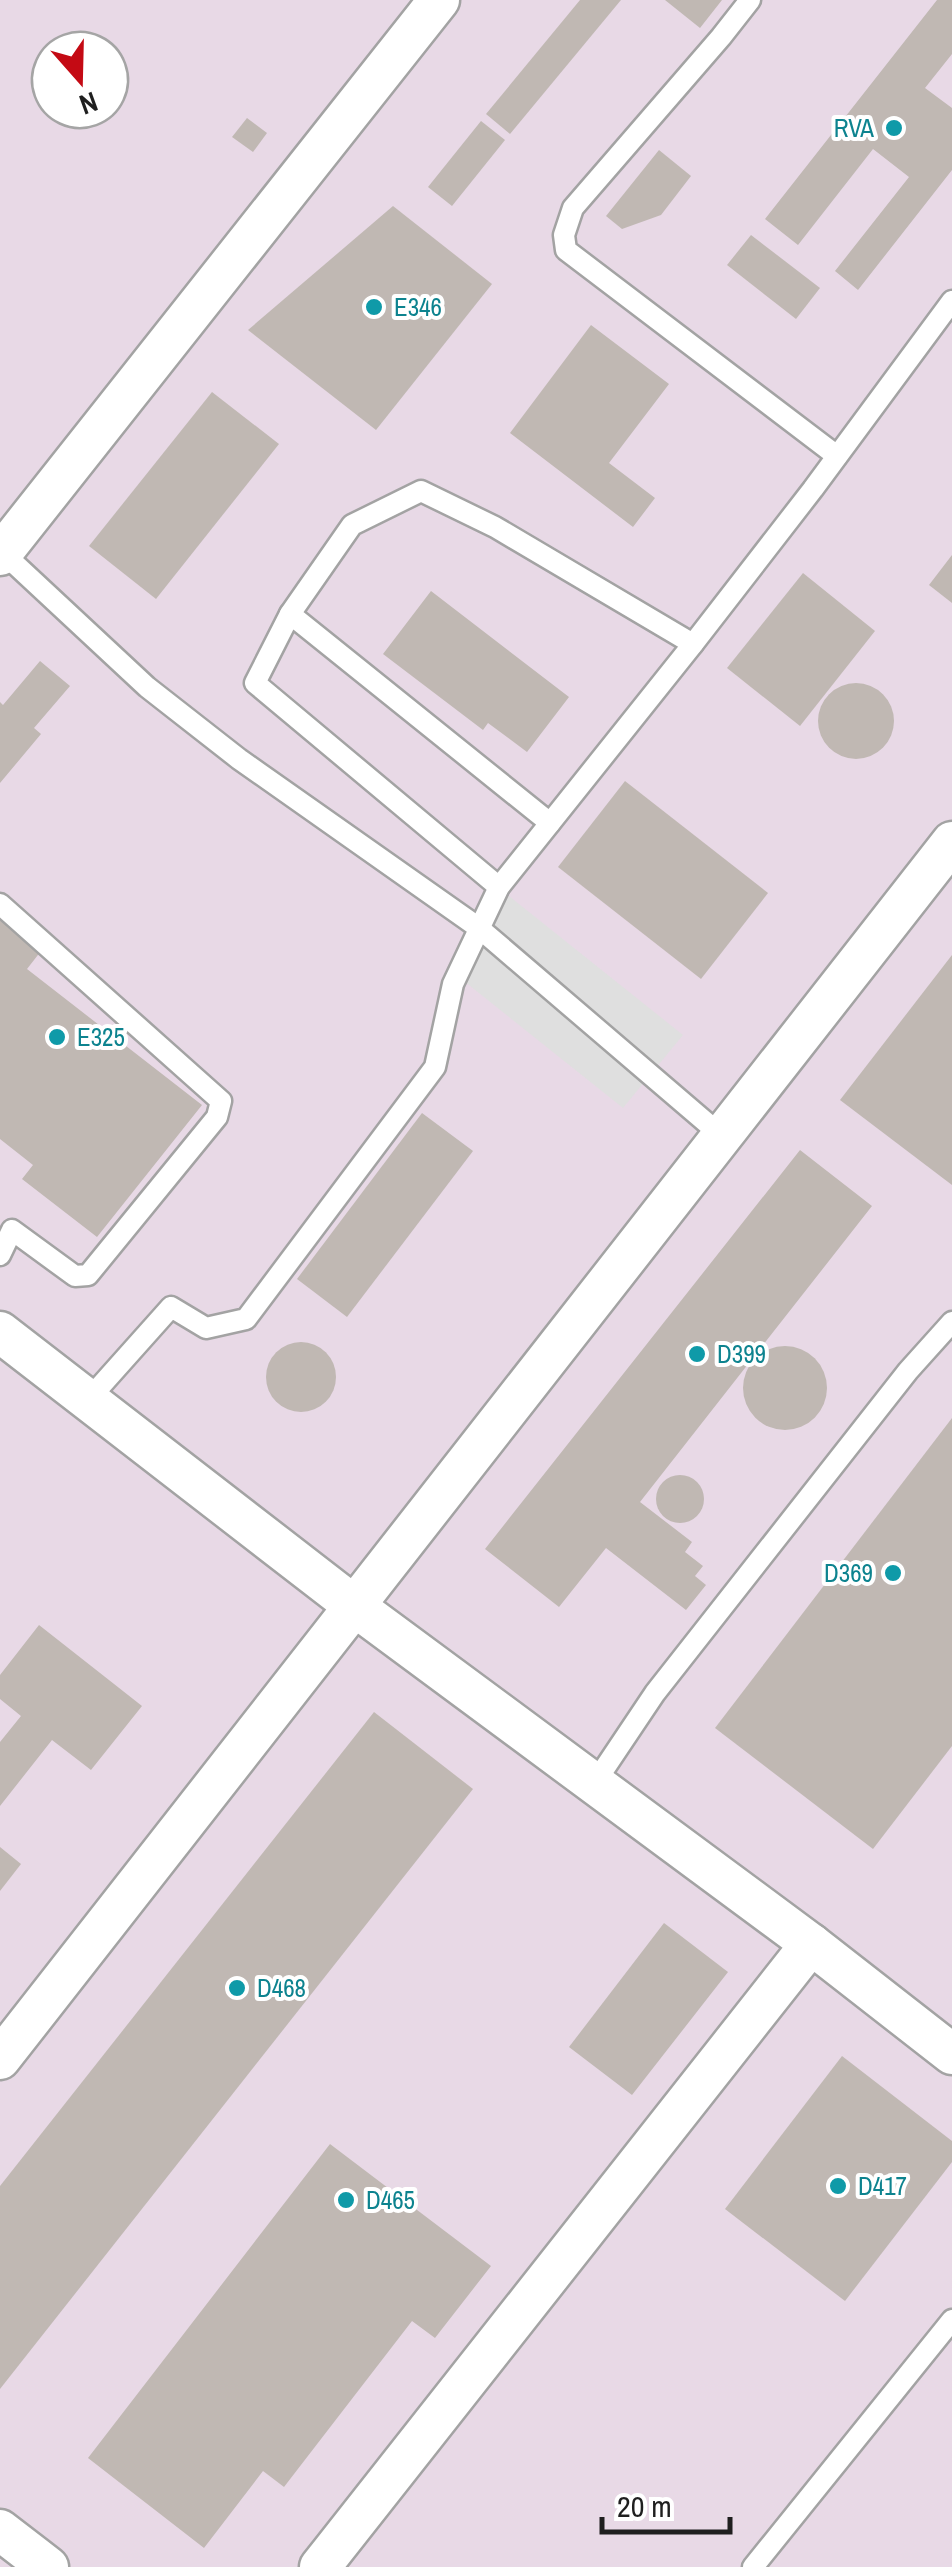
<svg xmlns="http://www.w3.org/2000/svg" width="952" height="2567" font-family="'Archivo Narrow',sans-serif">
  <rect width="100%" height="100%" fill="#f0ece6"/>
  <!-- industrial -->
  <path fill="#e8d9e6" fill-rule="evenodd" d="M0,0H952V2567H0ZM50,50H110V110H50Z"/>
  <!-- parking -->
  <polygon fill="#dfdfdf" points="509,896 683,1035 623,1108 450,970"/>
  <!-- building -->
  <g fill="#c0b8b3">
    <polygon points="580,0 621,0 510,134 486,114"/>
    <polygon points="665,0 722,0 700,28"/>
    <polygon points="937,0 952,0 952,54 925,88 952,108 952,170 858,290 835,271 909,177 873,149 798,245 765,219"/>
    <polygon points="247,118 267,133 253,152 232,137"/>
    <polygon points="481,121 505,140 452,206 428,187"/>
    <polygon points="659,150 691,176 661,215 622,229 606,216"/>
    <polygon points="393,206 492,284 376,430 248,330"/>
    <polygon points="751,235 820,288 796,319 727,265"/>
    <polygon points="591,325 669,384 609,463 655,498 633,527 510,433"/>
    <polygon points="212,392 279,444 156,599 89,546"/>
    <polygon points="952,555 952,603 929,585"/>
    <polygon points="803,573 875,631 800,726 727,668"/>
    <polygon points="431,591 569,697 527,752 488,723 483,730 383,654"/>
    <polygon points="40,661 70,686 34,728 41,734 0,783 0,702 3,705"/>
    <circle cx="856" cy="721" r="38"/>
    <polygon points="625,781 768,893 701,979 558,867"/>
    <polygon points="0,920 41,951 27,969 202,1105 97,1237 22,1179 33,1165 0,1139"/>
    <polygon points="952,955 952,1185 840,1100"/>
    <polygon points="422,1113 473,1151 347,1317 297,1279"/>
    <polygon points="800,1150 872,1206 640,1502 692,1542 685,1552 703,1566 695,1576 706,1585 686,1610 606,1548 559,1607 485,1549"/>
    <circle cx="301" cy="1377" r="35"/>
    <circle cx="785" cy="1388" r="42"/>
    <polygon points="952,1418 952,1746 873,1849 715,1728"/>
    <circle cx="680" cy="1499" r="24"/>
    <polygon points="39,1625 142,1706 91,1770 52,1740 0,1806 0,1742 21,1716 0,1699 0,1675"/>
    <polygon points="374,1712 473,1789 0,2389 0,2186"/>
    <polygon points="0,1847 21,1864 0,1891"/>
    <polygon points="664,1923 728,1972 632,2095 569,2047"/>
    <polygon points="842,2056 952,2141 952,2162 845,2301 725,2209"/>
    <polygon points="330,2144 491,2266 435,2338 412,2321 284,2487 263,2471 204,2548 88,2458"/>
  </g>
  <g fill="none" stroke-linecap="round" stroke-linejoin="round">
    <!-- service casing -->
    <g stroke="#a3a3a3" stroke-width="25">
      <g id="service">
        <polyline points="750,0 721,37 573,208 564,235 566,250 837,456"/>
        <polyline points="2,552 147,687 239,759 479,928 722,1136"/>
        <polyline points="290,614 255,683 499,887"/>
        <polyline points="550,823 290,614 352,525 421,491 495,527 693,644"/>
        <polyline points="0,904 221,1101 217,1117 88,1275 75,1276 12,1230 0,1255"/>
        <polyline points="88,1400 171,1307 206,1328 246,1319 435,1067 453,984 499,887 693,644 813,489 952,301"/>
        <polyline points="594,1784 655,1693 908,1371 952,1322"/>
        <polyline points="753,2567 952,2320"/>
      </g>
    </g>
    <!-- minor casing -->
    <g stroke="#a3a3a3" stroke-width="45">
      <g id="minor">
        <polyline points="0,555 439,0"/>
        <polyline points="0,1332 353,1605 811,1944 952,2054"/>
        <polyline points="0,2059 952,842"/>
        <polyline points="0,2530 48,2567"/>
        <polyline points="320,2567 811,1944"/>
      </g>
    </g>
    <!-- service -->
    <use href="#service" stroke="#fff" stroke-width="20"/>
    <!-- minor -->
    <use href="#minor" stroke="#fff" stroke-width="40"/>
  </g>
  <!-- markers -->
  <g fill="#0f9aa8" stroke="#fff" stroke-width="4">
    <circle cx="894" cy="128" r="10"/>
    <circle cx="374" cy="307" r="10"/>
    <circle cx="57" cy="1037" r="10"/>
    <circle cx="697" cy="1354" r="10"/>
    <circle cx="893" cy="1573" r="10"/>
    <circle cx="237" cy="1988" r="10"/>
    <circle cx="838" cy="2186" r="10"/>
    <circle cx="346" cy="2200" r="10"/>
  </g>
  <g text-anchor="middle" stroke-width="8" stroke-linejoin="round" paint-order="stroke">
    <!-- culture labels -->
    <g font-size="25" fill="#0d838f" stroke="#fff" text-anchor="start">
      <text x="874" y="137" text-anchor="end">RVA</text>
      <text x="394" y="316">E346</text>
      <text x="77" y="1046">E325</text>
      <text x="717" y="1363">D399</text>
      <text x="873" y="1582" text-anchor="end">D369</text>
      <text x="257" y="1997">D468</text>
      <text x="858" y="2195">D417</text>
      <text x="366" y="2209">D465</text>
    </g>
  </g>
  <!-- north arrow -->
  <g transform="translate(80 80) rotate(160)"><circle r="48" fill="#ffffff" stroke="#a5a5a5" stroke-width="2.5"/>
  <path d="M0-8L18 38L0 25L-18 38Z" fill="#c40a14"/>
  <text y="-15" font-size="28" font-weight="bold" text-anchor="middle" fill="#1f1f1f">N</text>
  </g>
  <!-- scale -->
  <path d="M602 2517v15h128v-15" fill="none" stroke="#1f1f1f" stroke-width="5"/>
  <text x="617" y="2517" font-size="30" fill="#1f1f1f" stroke="#ffffff" stroke-width="8" paint-order="stroke">20 m</text>
</svg>
